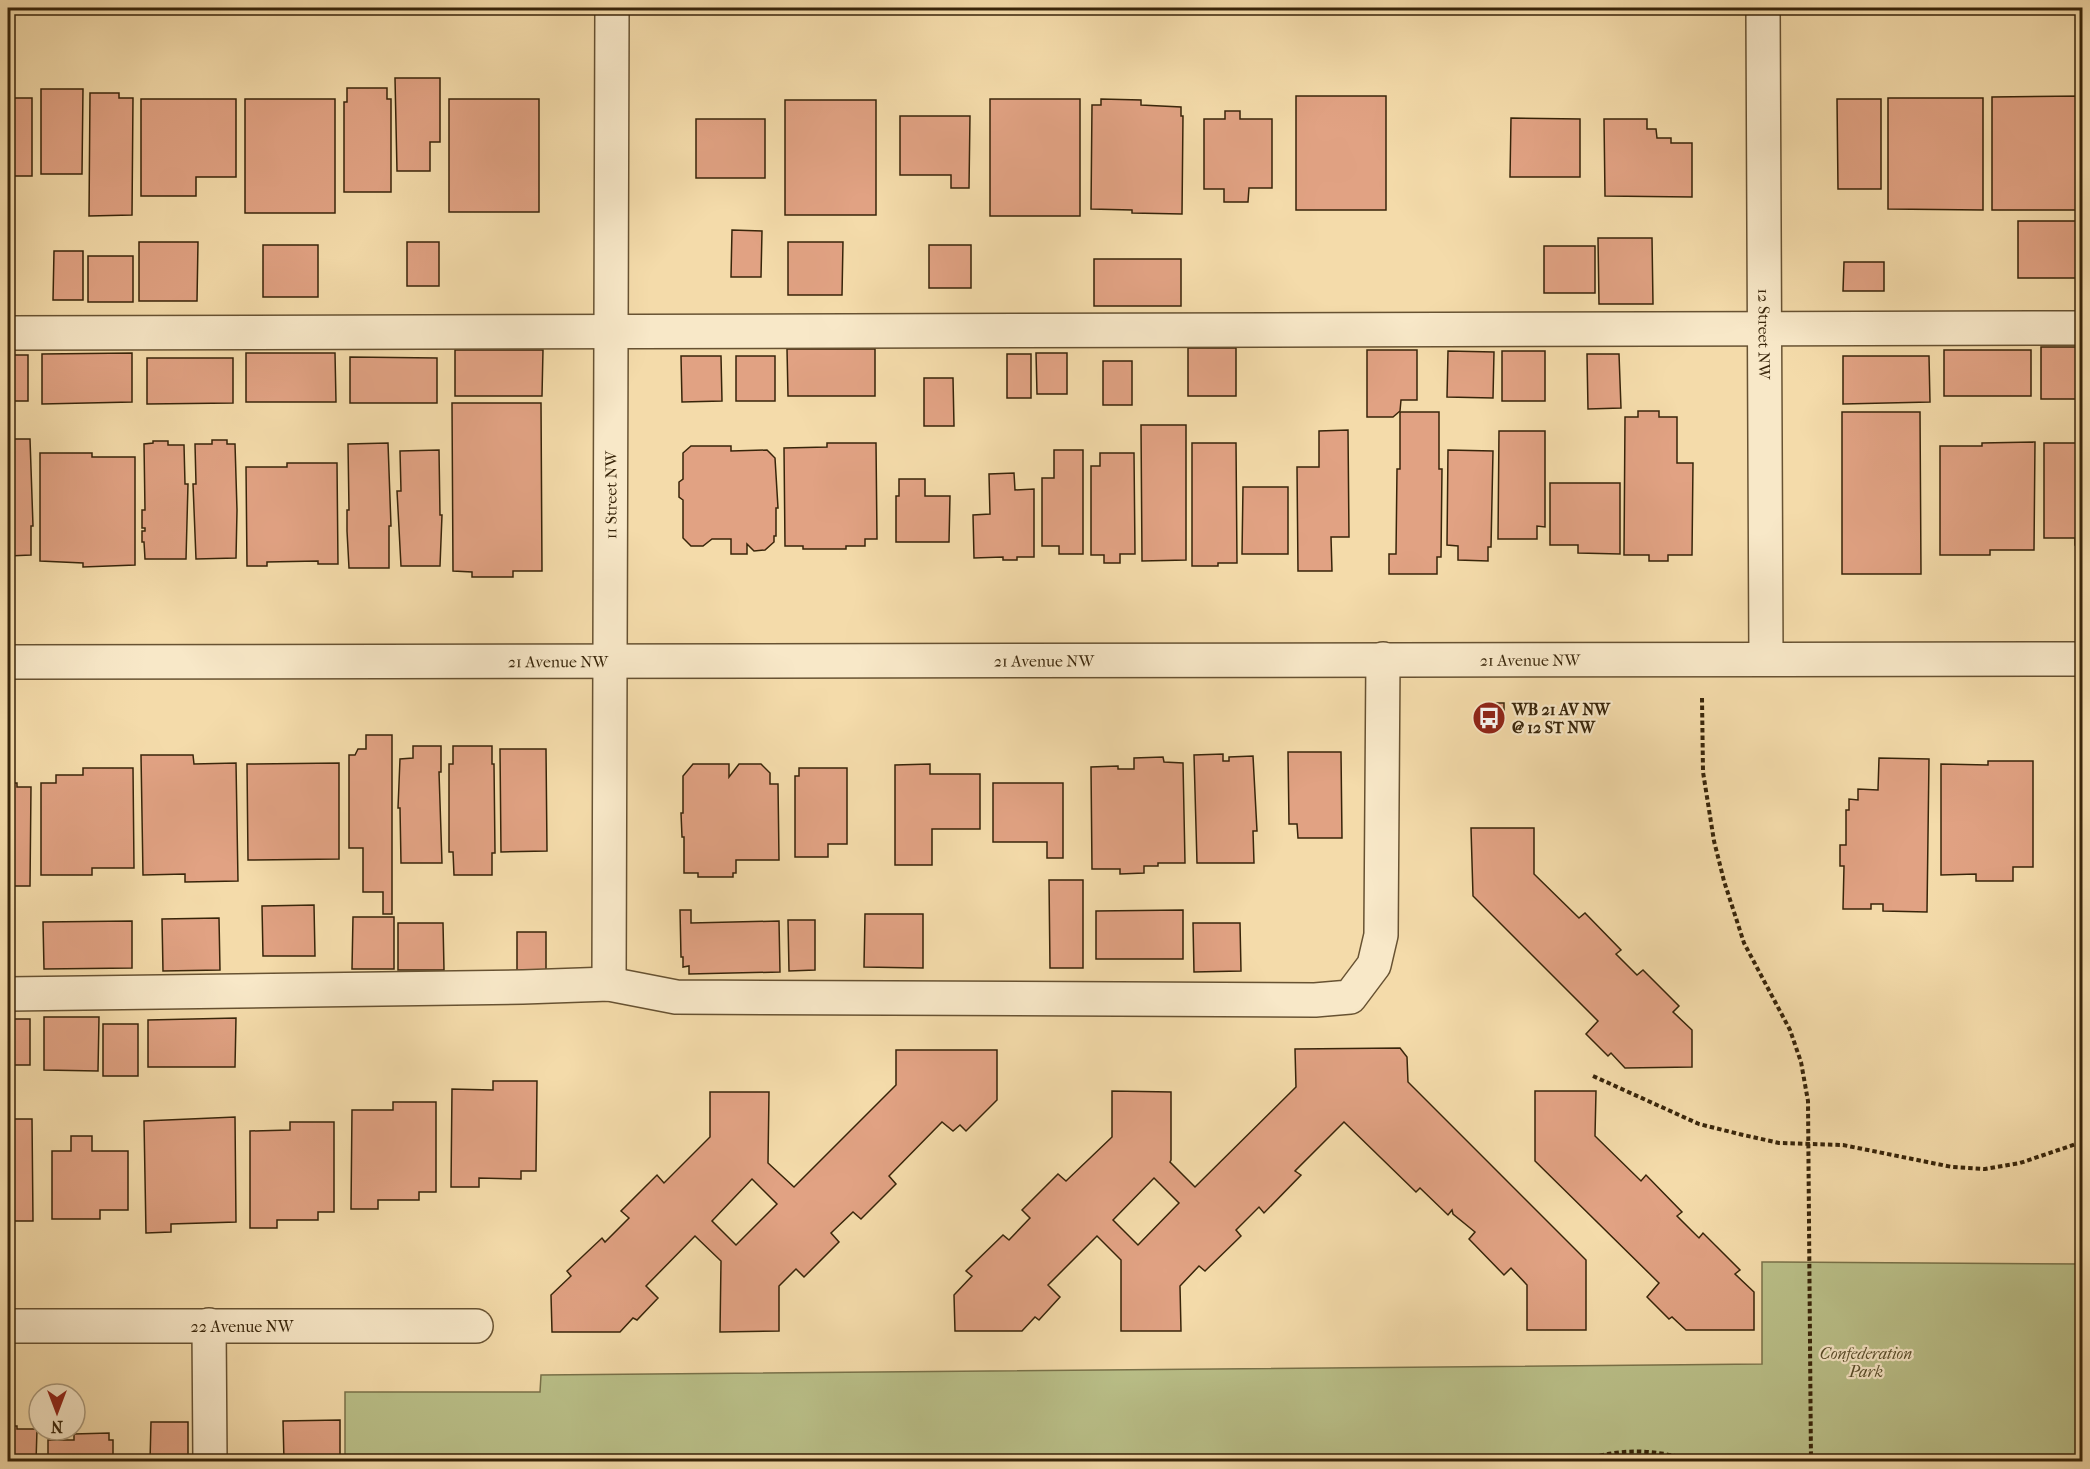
<svg xmlns="http://www.w3.org/2000/svg" width="2090" height="1469" font-family="'IM FELL French Canon',serif">
  <rect width="100%" height="100%" fill="#f4dbaa"/>
  <filter id="stains"><feTurbulence type="fractalNoise" baseFrequency=".00333" numOctaves="4"/><feColorMatrix values="0 0 0 0 .2 0 0 0 0 .09 0 0 0 0 .02 0 0 0 .5 -.17"/></filter>
  <radialGradient id="worn" r=".72"><stop offset=".6" stop-color="#630" stop-opacity="0"/><stop offset="1" stop-color="#630" stop-opacity=".3"/></radialGradient>
  <!-- green -->
  <polygon fill="#bac089" stroke="#79724a" stroke-width="1.5" points="1762,1262 2082,1264 2082,1461 345,1461 345,1392 540,1392 541,1375 1762,1364"/>
  <!-- building -->
  <g fill="#e1a283" stroke="#38250a" stroke-width="1.5" fill-rule="evenodd">
    <polygon points="395,78 440,78 440,142 430,142 430,171 397,171"/>
    <polygon points="347,88 387,88 387,99 391,99 391,192 344,192 344,102 347,102"/>
    <polygon points="41,89 83,89 82,174 41,174"/>
    <polygon points="90,93 119,93 119,98 133,98 132,215 89,216"/>
    <rect x="1296" y="96" width="90" height="114"/>
    <polygon points="2082,96 2082,210 1992,210 1992,97"/>
    <polygon points="10,98 32,98 32,176 14,176 14,166 8,166 8,108 10,108"/>
    <polygon points="1888,98 1983,98 1983,210 1888,209"/>
    <polygon points="141,99 236,99 236,177 196,177 196,196 141,196"/>
    <rect x="245" y="99" width="90" height="114"/>
    <rect x="449" y="99" width="90" height="113"/>
    <rect x="990" y="99" width="90" height="117"/>
    <polygon points="1101,99 1141,100 1141,105 1181,107 1181,116 1183,116 1182,214 1132,213 1132,210 1091,209 1092,105 1101,105"/>
    <polygon points="1837,99 1881,99 1881,189 1838,189"/>
    <rect x="785" y="100" width="91" height="115"/>
    <polygon points="1225,111 1240,111 1240,119 1272,119 1272,188 1249,188 1248,202 1224,202 1224,189 1204,189 1204,119 1225,119"/>
    <polygon points="900,116 970,116 969,188 951,188 951,175 900,175"/>
    <polygon points="1511,118 1580,119 1580,177 1510,177"/>
    <rect x="696" y="119" width="69" height="59"/>
    <polygon points="1604,119 1647,119 1647,129 1656,129 1657,138 1671,138 1671,143 1692,143 1692,197 1605,196"/>
    <rect x="2018" y="221" width="64" height="57"/>
    <polygon points="732,230 762,231 761,277 731,277"/>
    <polygon points="1598,238 1652,238 1653,304 1599,304"/>
    <polygon points="139,242 198,242 197,301 139,301"/>
    <rect x="407" y="242" width="32" height="44"/>
    <polygon points="788,242 843,242 842,295 788,295"/>
    <rect x="263" y="245" width="55" height="52"/>
    <rect x="929" y="245" width="42" height="43"/>
    <rect x="1544" y="246" width="51" height="47"/>
    <polygon points="54,251 83,251 83,300 53,300"/>
    <rect x="88" y="256" width="45" height="46"/>
    <rect x="1094" y="259" width="87" height="47"/>
    <polygon points="1844,262 1884,262 1884,291 1843,291"/>
    <rect x="2041" y="347" width="41" height="52"/>
    <rect x="1188" y="348" width="48" height="48"/>
    <polygon points="787,349 875,349 875,396 788,396"/>
    <polygon points="455,350 543,350 542,396 455,396"/>
    <polygon points="1367,350 1417,350 1417,400 1401,400 1400,411 1393,417 1367,417"/>
    <rect x="1944" y="350" width="87" height="46"/>
    <polygon points="1448,351 1494,352 1493,398 1447,397"/>
    <rect x="1502" y="351" width="43" height="50"/>
    <polygon points="132,353 132,402 42,404 42,354"/>
    <polygon points="246,353 335,353 336,402 246,402"/>
    <polygon points="1036,353 1067,353 1067,394 1037,394"/>
    <rect x="1007" y="354" width="24" height="44"/>
    <polygon points="1587,354 1619,354 1621,408 1588,409"/>
    <rect x="8" y="355" width="20" height="46"/>
    <polygon points="681,356 721,356 722,401 682,402"/>
    <rect x="736" y="356" width="39" height="45"/>
    <polygon points="1843,356 1929,356 1930,402 1843,404"/>
    <polygon points="350,357 437,358 437,403 350,403"/>
    <polygon points="147,358 233,358 233,403 147,404"/>
    <rect x="1103" y="361" width="29" height="44"/>
    <polygon points="924,378 953,378 954,426 924,426"/>
    <polygon points="452,403 541,403 542,571 513,571 513,577 472,577 472,572 453,571"/>
    <polygon points="1638,411 1659,411 1659,417 1677,417 1677,463 1693,463 1692,555 1668,555 1668,561 1649,561 1649,555 1624,555 1625,417 1638,417"/>
    <polygon points="1400,412 1439,412 1439,469 1442,469 1441,557 1437,557 1437,574 1389,574 1389,554 1396,554 1397,469 1400,469"/>
    <polygon points="1842,412 1920,412 1921,574 1842,574"/>
    <polygon points="1141,425 1186,425 1186,560 1142,561"/>
    <polygon points="1348,430 1349,537 1331,537 1332,571 1298,571 1297,467 1319,467 1319,431"/>
    <polygon points="1499,431 1545,431 1545,527 1537,526 1537,539 1498,539"/>
    <polygon points="8,439 30,439 33,526 31,526 31,555 8,556"/>
    <polygon points="212,440 227,440 227,444 235,444 237,510 236,558 196,559 193,484 196,484 195,444 212,444"/>
    <polygon points="153,441 168,441 168,445 184,445 185,484 188,484 186,559 145,559 144,542 142,542 142,531 145,531 145,528 142,528 142,510 145,510 144,444 153,443"/>
    <polygon points="2035,442 2034,550 1990,550 1990,555 1940,555 1940,446 1982,446 1982,443"/>
    <polygon points="388,443 391,526 389,526 389,568 349,568 347,531 347,510 349,510 348,444"/>
    <polygon points="827,443 876,443 877,539 865,539 865,546 846,546 846,549 803,549 803,546 785,546 784,448 827,447"/>
    <polygon points="1192,443 1236,443 1237,563 1218,563 1218,566 1192,566"/>
    <polygon points="2044,443 2082,443 2082,545 2075,545 2075,538 2044,538"/>
    <polygon points="691,446 731,446 731,451 767,450 775,458 778,508 776,508 776,536 774,536 774,542 765,550 754,551 747,544 747,554 731,554 731,539 712,539 703,546 691,546 683,538 683,500 679,497 679,482 683,479 683,453"/>
    <polygon points="439,450 440,515 442,515 440,566 401,566 397,491 401,491 400,451"/>
    <polygon points="1054,450 1083,450 1083,554 1059,554 1059,546 1042,546 1042,478 1054,478"/>
    <polygon points="1448,450 1493,451 1491,547 1488,547 1488,561 1458,560 1458,546 1447,545"/>
    <polygon points="40,453 92,453 92,457 135,457 135,565 83,567 83,563 40,561"/>
    <polygon points="1100,453 1134,453 1135,554 1120,554 1120,563 1104,563 1104,555 1091,555 1091,466 1100,466"/>
    <polygon points="287,463 337,463 338,564 318,564 318,561 267,562 267,566 247,566 246,467 287,467"/>
    <polygon points="1014,473 1015,490 1034,489 1034,557 1017,557 1017,560 1003,560 1003,557 974,558 973,515 990,514 989,474"/>
    <polygon points="899,479 925,479 925,496 950,496 949,542 896,542 896,496 899,496"/>
    <polygon points="1550,483 1620,483 1620,554 1578,553 1578,545 1550,545"/>
    <polygon points="1243,487 1288,487 1288,554 1242,554"/>
    <rect x="1486" y="703" width="18" height="11"/>
    <polygon points="366,735 392,735 392,914 383,914 383,892 363,892 363,848 349,848 349,755 355,755 358,749 366,749"/>
    <polygon points="413,746 441,746 441,772 439,772 442,863 401,863 400,808 398,808 400,759 413,758"/>
    <polygon points="453,746 492,746 492,764 494,764 495,853 492,853 492,875 454,875 453,852 449,852 449,764 453,764"/>
    <polygon points="500,749 546,749 547,851 501,852"/>
    <polygon points="1288,752 1341,752 1342,838 1298,838 1297,824 1289,824"/>
    <polygon points="1223,754 1223,761 1229,761 1229,757 1253,756 1257,831 1253,831 1254,863 1197,863 1194,755"/>
    <polygon points="141,755 193,755 194,764 236,763 238,881 185,882 185,874 143,875"/>
    <polygon points="1163,757 1164,762 1183,763 1185,863 1158,863 1158,866 1144,866 1144,873 1120,874 1120,869 1092,869 1091,767 1118,766 1118,769 1134,769 1134,758"/>
    <polygon points="1879,758 1929,759 1927,912 1883,911 1883,904 1871,904 1871,909 1843,909 1844,866 1840,866 1840,845 1846,845 1846,810 1849,810 1849,799 1858,800 1858,789 1878,790"/>
    <polygon points="1988,761 2033,761 2033,867 2013,867 2013,881 1976,881 1976,874 1941,875 1941,764 1988,765"/>
    <polygon points="339,763 339,859 248,860 247,764"/>
    <polygon points="693,764 729,764 729,777 739,764 761,764 770,773 770,784 778,784 779,860 736,860 736,873 733,873 733,877 698,877 698,873 684,873 684,837 682,837 681,813 683,813 683,776"/>
    <polygon points="930,764 930,774 980,774 980,829 932,829 932,865 895,865 895,765"/>
    <polygon points="83,768 133,768 134,868 92,868 92,875 41,875 41,783 56,783 56,775 83,775"/>
    <polygon points="799,768 847,768 847,844 828,844 828,857 795,857 795,776 799,776"/>
    <polygon points="8,783 17,783 17,787 31,787 30,886 8,886"/>
    <polygon points="993,783 1063,783 1063,858 1047,858 1047,842 993,842"/>
    <polygon points="1471,828 1534,828 1534,874 1579,918 1585,913 1621,950 1616,954 1637,975 1643,970 1679,1006 1673,1012 1692,1030 1692,1067 1625,1068 1611,1053 1608,1056 1586,1034 1598,1021 1473,896"/>
    <polygon points="1049,880 1083,880 1083,968 1050,968"/>
    <polygon points="314,905 315,956 263,956 262,906"/>
    <polygon points="680,910 691,910 691,923 779,921 780,972 689,974 689,966 683,967 683,957 681,957"/>
    <polygon points="1183,910 1183,959 1096,959 1096,911"/>
    <polygon points="865,914 923,914 923,968 864,967"/>
    <polygon points="353,917 394,917 394,969 352,969"/>
    <polygon points="219,918 220,970 163,971 162,919"/>
    <polygon points="788,920 815,920 815,970 789,971"/>
    <polygon points="132,921 132,968 44,969 43,922"/>
    <polygon points="398,923 443,923 444,970 398,970"/>
    <polygon points="1193,923 1240,923 1241,971 1194,972"/>
    <rect x="517" y="932" width="29" height="39"/>
    <polygon points="44,1017 99,1017 98,1071 44,1070"/>
    <polygon points="236,1018 235,1067 148,1067 148,1020"/>
    <rect x="8" y="1019" width="22" height="46"/>
    <rect x="103" y="1024" width="35" height="52"/>
    <path d="M1400,1048L1407,1057L1408,1082L1586,1260V1330H1527V1285L1511,1268L1504,1275L1469,1239L1475,1232L1453,1214L1452,1210L1448,1215L1420,1188L1416,1192L1344,1122L1295,1171L1301,1175L1264,1213L1259,1207L1236,1230L1241,1236L1205,1271L1199,1266L1180,1286L1181,1331H1121V1260L1097,1236L1048,1285L1060,1297L1039,1320L1035,1317L1022,1331H955L954,1295L972,1276L966,1271L1003,1235L1009,1240L1030,1218L1022,1210L1058,1174L1066,1181L1112,1137V1091L1171,1092V1160L1170,1162L1195,1187L1296,1087L1295,1049ZM1154,1178L1179,1203L1138,1245L1113,1220Z"/>
    <path d="M896,1050H997V1100L966,1131L960,1125L953,1131L942,1122L889,1176L896,1184L861,1219L853,1212L831,1233L839,1242L804,1277L796,1269L779,1286V1331L720,1332L721,1261L695,1236L646,1286L658,1298L637,1320L633,1318L620,1332H552L551,1295L571,1276L567,1271L602,1238L605,1242L629,1218L621,1211L657,1175L664,1183L710,1137V1092H769L768,1163L794,1187L896,1085ZM752,1179L777,1204L736,1245L712,1221Z"/>
    <polygon points="493,1081 537,1081 536,1171 521,1171 521,1179 479,1178 479,1187 451,1187 452,1089 493,1090"/>
    <polygon points="1535,1091 1596,1091 1595,1136 1641,1181 1646,1175 1682,1212 1677,1216 1699,1238 1703,1233 1740,1270 1735,1274 1754,1292 1754,1330 1686,1330 1672,1317 1669,1319 1647,1297 1659,1283 1535,1161"/>
    <polygon points="393,1102 436,1102 436,1192 419,1192 419,1200 378,1200 378,1209 351,1209 352,1110 393,1110"/>
    <polygon points="235,1117 236,1222 171,1224 171,1232 146,1233 144,1121"/>
    <polygon points="8,1119 32,1119 33,1221 12,1221 12,1216 8,1216"/>
    <polygon points="290,1122 334,1122 334,1212 318,1212 318,1220 277,1220 277,1228 250,1228 250,1131 290,1130"/>
    <polygon points="71,1136 92,1136 92,1151 128,1151 128,1210 100,1210 100,1219 52,1219 52,1151 71,1151"/>
    <polygon points="340,1420 340,1459 337,1459 337,1462 264,1462 284,1461 283,1421"/>
    <polygon points="151,1422 188,1422 188,1462 126,1462 150,1461"/>
    <polygon points="8,1426 17,1426 17,1429 37,1429 36,1462 8,1462"/>
    <polygon points="109,1433 109,1440 113,1440 113,1462 48,1462 48,1440 74,1440 74,1434"/>
  </g>
  <g fill="none" stroke-linecap="round" stroke-linejoin="round">
    <!-- minor casing -->
    <g stroke="#675232" stroke-width="36">
      <g id="minor">
        <path id="s1" d="M1763,8L1766,659"/>
        <polyline points="8,333 2082,328"/>
        <path id="s2" d="M8,662L2082,659"/>
        <path id="s3" d="M609,984L612,8"/>
        <polyline points="8,994 523,987 609,984 676,997 1315,1000 1350,997 1374,965 1381,935 1383,659"/>
        <polyline points="209,1325 210,1462"/>
        <path id="s4" d="M8,1326H476"/>
      </g>
    </g>
    <!-- path -->
    <g stroke="#38250a" stroke-width="4" stroke-dasharray="4.5 3" stroke-linecap="butt">
      <polyline points="1702,698 1703,772 1714,841 1724,881 1744,943 1790,1030 1801,1062 1808,1101 1811,1462"/>
      <polyline points="1593,1076 1699,1124 1739,1134 1779,1143 1843,1145 1952,1167 1985,1169 2020,1163 2082,1142"/>
      <path d="M1578,1462C1622,1447 1654,1449 1698,1462"/>
    </g>
    <!-- minor -->
    <use href="#minor" stroke="#f8e8c8" stroke-width="33"/>
  </g>
  <!-- icons -->
  <defs>
    <g id="bus-disc" transform="scale(1.725)"><circle r="9.5" fill="#8f2418" stroke="#f8e8c8"/><path d="M-5-6H5V4H4V6H2V4H-2V6H-4V4H-5ZM-3.5-4V0h7V-4ZM-3.5 1.2v1.5H-2V1.2ZM2 1.2v1.5H3.5V1.2Z" fill="#fff"/></g>
  </defs>
  <g fill-rule="evenodd">
    <use href="#bus-disc" x="1489" y="718"/>
  </g>
  <g text-anchor="middle" stroke-width="4.5" stroke-linejoin="round" paint-order="stroke">
    <!-- street labels -->
    <g font-size="16" fill="#38250a" stroke="#f8e8c8">
      <text dy="6" stroke="none"><textPath href="#s1" startOffset="326">12 Street NW</textPath></text>
      <text dy="6" stroke="none"><textPath href="#s3" startOffset="489">11 Street NW</textPath></text>
      <text dy="6" stroke="none"><textPath href="#s2" startOffset="1522">21 Avenue NW</textPath></text>
      <text dy="6" stroke="none"><textPath href="#s2" startOffset="1036">21 Avenue NW</textPath></text>
      <text dy="6" stroke="none"><textPath href="#s2" startOffset="550">21 Avenue NW</textPath></text>
      <text dy="6" stroke="none"><textPath href="#s4" startOffset="234">22 Avenue NW</textPath></text>
    </g>
    <!-- poi labels -->
    <g font-size="16" font-weight="bold" fill="#38250a" stroke="#f8e8c8" text-anchor="start">
      <text x="1512" y="715">WB 21 AV NW<tspan x="1512" dy="18">@ 12 ST NW</tspan></text>
    </g>
    <!-- park labels -->
    <g font-size="16" font-style="italic" fill="#584c2a" stroke="#f8e8c8">
      <text x="1866" y="1359">Confederation<tspan x="1866" dy="18">Park</tspan></text>
    </g>
  </g>
  <!-- margin -->
  <rect width="2090" height="1469" fill="none" stroke="#f4dbaa" stroke-width="30"/>
  <rect x="9" y="9" width="2072" height="1451" fill="none" stroke="#38250a" stroke-width="3"/>
  <rect x="15" y="15" width="2060" height="1439" fill="none" stroke="#38250a" stroke-width="1.5"/>
  <!-- north arrow -->
  <g transform="translate(57 1412) rotate(180)"><circle r="28" fill="#f8e8c8" stroke="#ab9a7c" stroke-width="1.5"/>
  <path d="M0-4.5L10 22L0 15L-10 22Z" fill="#8f2418"/>
  <text y="-9" font-size="16" font-weight="bold" text-anchor="middle" fill="#38250a">N</text>
  </g>
  <rect width="100%" height="100%" filter="url(#stains)"/>
  <rect width="100%" height="100%" fill="url(#worn)"/>
</svg>
